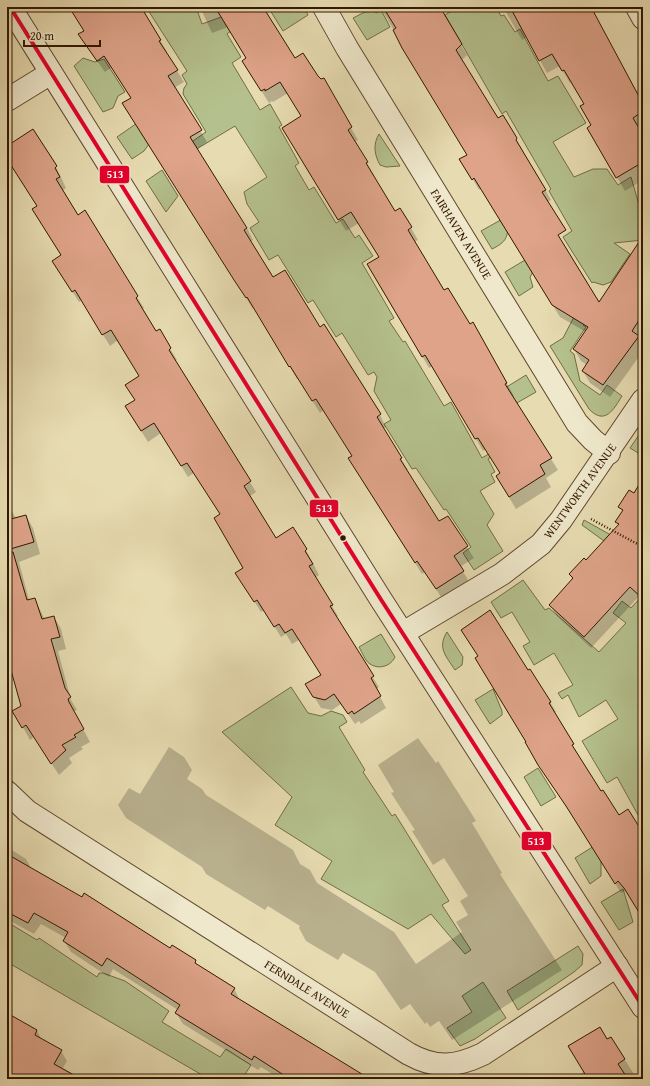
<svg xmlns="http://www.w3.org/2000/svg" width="650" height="1086" font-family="'Gentium Book Plus',serif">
  <rect width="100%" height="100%" fill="#e7dbb1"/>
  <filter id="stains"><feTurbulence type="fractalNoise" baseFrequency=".005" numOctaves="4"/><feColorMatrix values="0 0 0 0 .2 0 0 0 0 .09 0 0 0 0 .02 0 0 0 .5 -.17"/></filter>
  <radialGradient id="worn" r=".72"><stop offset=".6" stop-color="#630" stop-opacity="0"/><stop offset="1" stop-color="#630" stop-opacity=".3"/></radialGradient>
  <!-- green -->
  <g fill="#b4c08d" stroke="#736c46">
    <polygon points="146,7 196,7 202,24 224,16 232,30 227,34 241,57 232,63 260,110 270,104 282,125 279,127 299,163 295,166 309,190 314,187 336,223 343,219 355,238 359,235 373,256 362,263 394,318 389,321 403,342 405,341 444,406 451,402 482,458 508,442 510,445 488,459 495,472 491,474 495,482 480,491 494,514 487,525 503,551 474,570 463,553 471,547 446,509 444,510 416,468 412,469 384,424 391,420 374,391 377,377 374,372 368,375 342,333 336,337 313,300 308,303 278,255 269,260 250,228 259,222 247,204 244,192 267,177 235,126 195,150 190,143 206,132 183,94 184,88 187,84 182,75 187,71"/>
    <polygon points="268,7 304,7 308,15 283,31"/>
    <polygon points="458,7 496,7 501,16 504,15 515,32 520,29 548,81 558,76 586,123 553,142 574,177 593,169 607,169 618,185 631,177 643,219 643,240 614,243 630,254 611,282 603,285 593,282 592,283 563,237 572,231 549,191 551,189 506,111 502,114 445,15"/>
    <polygon points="380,8 390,27 367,40 353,18 365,12 376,11"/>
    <polygon points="83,58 95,62 104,59 125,92 118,96 113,108 103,112 74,66"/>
    <polygon points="143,119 154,137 144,151 132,159 117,137"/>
    <path d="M379,134L400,166L386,167L380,165C374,154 373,144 379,134Z"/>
    <polygon points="162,170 178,196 166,212 146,181"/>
    <path d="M506,217C509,234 509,241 492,249L481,231Z"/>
    <polygon points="525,260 533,272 530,277 533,287 519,296 505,272"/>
    <path d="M585,296L597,304L583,325L586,327L570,351L574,354L580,381L600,395L607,385L622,396C614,409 605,426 589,409L550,346L563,338Z"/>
    <polygon points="526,375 536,392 515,404 505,388"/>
    <polygon points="643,429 643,456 630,448"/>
    <polygon points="584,520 643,553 604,541 582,525"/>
    <polygon points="523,580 545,610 549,608 599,652 626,623 613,613 622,601 631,608 643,595 643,824 617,777 607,783 582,741 618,719 606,700 579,717 568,695 562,699 558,693 573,685 554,653 534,665 523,646 530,642 512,612 501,618 491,602"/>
    <path d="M447,632L463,657L462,665L455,670C446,656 437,648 447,632Z"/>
    <path d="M381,634L395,657C391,666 379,670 370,664C365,661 362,652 359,647Z"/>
    <polygon points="291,687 308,713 321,716 331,711 343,715 347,722 339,727 365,770 363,772 392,816 395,814 449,901 442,905 471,950 465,954 431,914 408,929 321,879 332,861 275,825 292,797 222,732"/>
    <polygon points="493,689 502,711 502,715 490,724 475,700"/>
    <polygon points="538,768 556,797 541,806 524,777"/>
    <polygon points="594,846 601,859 601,876 590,884 575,858"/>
    <polygon points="623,889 633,922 619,930 601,902"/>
    <polygon points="7,922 37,940 39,938 97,977 99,973 103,973 125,981 169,1011 162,1022 220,1057 226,1049 251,1065 242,1079 209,1079 7,962"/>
    <polygon points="578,946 583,954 582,965 574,972 518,1010 507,991"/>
    <polygon points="483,982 506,1018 475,1039 460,1046 447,1028 472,1012 462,996"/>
  </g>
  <!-- shadow -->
  <g fill="#0003">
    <polygon points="70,7 136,7 160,40 167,52 166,53 184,82 174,88 207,142 197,149 247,228 253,240 250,242 273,278 319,328 324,325 380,415 386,427 383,429 408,470 406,471 439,523 448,517 467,547 474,558 460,567 470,583 443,600 425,572 422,574 356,470 353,456 324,410 320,413 298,378 297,379 255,308 253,309 242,292 131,115 131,98 112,67 105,72 86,46 79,35 87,35"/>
    <polygon points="200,7 262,7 295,59 321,81 323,79 358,140 354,142 374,175 372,176 394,213 399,210 411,228 418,240 414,242 444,292 470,325 473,324 514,396 512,397 558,470 546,478 551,487 516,509 504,489 501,474 486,449 483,451 433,366 429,368 369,264 380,257 359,223 346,231 290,140 302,117 288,93 273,102 272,101 269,103 250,73 247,59 228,27 212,33"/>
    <polygon points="371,7 438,7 467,55 462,60 497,119 503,116 551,200 547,202 520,248 599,304 605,295 643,319 643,351 610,397 590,383 583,371 587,365 581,361 574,349 586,332 560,317 481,188 479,190 461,159 468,155 382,10 376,14"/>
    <polygon points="503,7 590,7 643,104 643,180 625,191 588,128 592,126 585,104 572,82 570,83 560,66 547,73 527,37 522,40"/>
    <polygon points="7,147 56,167 66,188 62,191 78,216 84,212 137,297 144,308 142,309 156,332 159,330 177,360 174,361 250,482 256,492 249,497 275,539 306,550 319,575 315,578 338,616 335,617 379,687 376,689 386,708 361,724 359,721 355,724 341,704 332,710 321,708 313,695 321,675 299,640 292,644 286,634 281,637 264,610 261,612 243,584 245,568 221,515 194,473 188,477 161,433 148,442 133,418 140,377 118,340 110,346 82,300 79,302 60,272 62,256 33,210 38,207 7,158"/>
    <polygon points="643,491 643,592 591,648 557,616 550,605 573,580 570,575 586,562 619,526 616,522 623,512 620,507 639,497"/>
    <polygon points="8,503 16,519 26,516 33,528 40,554 19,562 29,600 35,599 45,620 54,617 61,629 66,649 58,651 71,700 77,710 74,711 76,716 90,742 81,747 83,749 69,758 72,763 59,775 34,737 30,740 14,711 22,707 13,673 10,674 7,668"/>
    <polygon points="527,672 550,702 556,712 554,713 578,756 601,792 643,850 643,918 625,891 621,893 503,703"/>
    <polygon points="418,738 436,763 438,761 468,808 476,821 472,823 502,873 500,874 562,970 452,1040 439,1021 430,1027 427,1022 425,1024 410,1004 401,1010 375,972 343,953 338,960 306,941 299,928 300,926 268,906 265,910 206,874 202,867 126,818 118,805 129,788 140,794 169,747 184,757 192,770 187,779 202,789 206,795 293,850 300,864 310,870 317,883 394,932 416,964 462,932 456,922 468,915 460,901 468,896 444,858 433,865 412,831 415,830 391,793 394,792 378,765"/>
    <polygon points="7,847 26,859 32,870 171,950 195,961 198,966 234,988 240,1001 368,1079 280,1079 261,1067 258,1070 183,1024 176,1013 178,1010 113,969 109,977 71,952 64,941 66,938 41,924 34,934 7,919"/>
    <polygon points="7,1014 37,1031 42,1040 61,1051 67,1061 63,1068 82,1079 7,1079"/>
    <polygon points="611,1038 637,1079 578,1079 576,1076 584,1072"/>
  </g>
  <!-- building -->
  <g fill="#dea389" stroke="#321700">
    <polygon points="69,7 141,7 161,40 159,41 178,70 168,76 202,130 190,137 247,228 244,230 273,277 285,270 320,327 324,324 381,414 377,417 402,458 400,459 439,521 448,516 468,546 454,556 464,571 436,589 417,561 415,563 348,458 352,456 316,399 312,401 290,366 289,367 247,297 246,298 234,280 122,103 131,98 104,56 97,61 78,34 84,31"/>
    <polygon points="215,7 263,7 295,58 303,53 318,76 321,79 324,78 352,127 348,130 368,162 366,163 395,211 400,208 412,227 408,230 444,290 448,288 470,324 473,322 507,383 505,384 552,458 540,465 545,474 509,497 496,476 500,473 478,438 475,439 425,355 422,357 367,264 379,257 351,212 338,220 282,128 301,116 280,82 265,91 265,89 261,91 242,61 246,58"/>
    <polygon points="383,7 440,7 462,44 456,50 498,118 503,115 517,138 516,140 546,190 542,192 566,230 558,235 599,302 643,236 643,314 632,331 639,336 603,385 582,371 589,360 573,349 588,327 552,305 474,178 472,180 459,159 467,155 402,48 393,30 396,28"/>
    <polygon points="510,7 591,7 643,104 643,111 633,118 643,135 643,162 616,178 587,128 591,125 580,106 584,104 564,70 562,71 552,54 539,61"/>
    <polygon points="33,129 57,166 55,168 60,177 56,179 78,215 85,210 138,296 136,298 156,331 160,329 171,348 169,350 251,481 244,486 276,538 293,527 307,549 305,551 313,564 309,566 333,605 330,606 374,676 371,678 381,696 354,714 352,711 348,714 334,694 325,700 313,697 305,684 321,675 292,629 285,633 279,624 274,627 257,600 254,602 235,573 243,568 214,518 220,514 187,463 181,466 154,423 141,431 125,406 135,400 125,385 139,376 111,330 102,335 75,290 72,292 52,261 61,255 32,209 37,206 7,159 7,146"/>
    <polygon points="643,478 643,599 630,587 584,637 549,605 573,578 569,574 584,558 586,560 619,524 615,522 623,510 618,507 629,490 634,493"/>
    <polygon points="26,515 34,542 7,550 7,520"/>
    <polygon points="13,552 27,600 35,598 42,619 54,616 60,637 51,639 65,688 71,697 68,699 69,702 84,729 74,735 76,737 62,745 66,750 51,764 26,725 22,728 12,711 21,706 7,656 7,553"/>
    <polygon points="490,610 528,670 530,669 551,702 549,703 574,744 572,745 601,791 603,790 619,815 628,809 643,833 643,919 624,888 618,881 615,884 566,806 538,765 525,742 526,742 475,658 478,656 461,630"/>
    <polygon points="7,854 82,897 84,893 170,948 172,945 196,960 195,963 235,988 231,994 370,1079 290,1079 254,1056 252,1060 175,1013 180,1005 107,958 102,966 63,941 68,932 34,913 28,923 7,912"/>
    <polygon points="7,1013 37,1030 35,1035 62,1050 54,1064 81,1079 15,1079 7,1074"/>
    <polygon points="600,1027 607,1039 611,1037 625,1059 618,1064 628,1079 588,1079 568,1046"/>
  </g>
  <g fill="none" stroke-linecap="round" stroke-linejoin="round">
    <!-- minor casing -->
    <g stroke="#5f482c" stroke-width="24">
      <g id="minor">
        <polyline points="10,7 380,598 643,1007"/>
        <polyline points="324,7 347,48 577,423 593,440 609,453"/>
        <polyline points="637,7 643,18"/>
        <polyline points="7,100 51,73"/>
        <polyline points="403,633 502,574 541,544 561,520 643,400"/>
        <path d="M7,792L27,811L409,1054C436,1069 456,1067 483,1054L617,966"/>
      </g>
    </g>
    <!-- path -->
    <polyline stroke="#321700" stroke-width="2.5" stroke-dasharray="1 2" stroke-linecap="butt" points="591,519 643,547"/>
    <!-- minor -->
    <use href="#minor" stroke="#efe8cc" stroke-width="22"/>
    <!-- bus-1 casing -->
    <g stroke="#efe8cc" stroke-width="7">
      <polyline id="bus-1" points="10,7 380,598 643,1007"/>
    </g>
    <!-- bus-1 -->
    <use href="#bus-1" stroke="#e4002b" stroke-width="4"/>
  </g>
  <!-- markers -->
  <circle fill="#321700" stroke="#efe8cc" stroke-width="1.5" cx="343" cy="538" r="3.5"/>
  <g text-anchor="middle" stroke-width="4" stroke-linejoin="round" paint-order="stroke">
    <!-- street labels -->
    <g font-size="12" fill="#321700" stroke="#efe8cc">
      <text transform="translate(461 234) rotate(58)" y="4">FAIRHAVEN AVENUE</text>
      <text transform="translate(580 491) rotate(-54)" y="4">WENTWORTH AVENUE</text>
      <text transform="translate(307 989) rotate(32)" y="4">FERNDALE AVENUE</text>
    </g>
  </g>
  <g stroke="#efe8cc" stroke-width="1.5">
    <rect x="99" y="165" width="31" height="19" rx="4" fill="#e4002b"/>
    <rect x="309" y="499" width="30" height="19" rx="4" fill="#e4002b"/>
    <rect x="521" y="831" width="31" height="20" rx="4" fill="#e4002b"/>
  </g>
  <g font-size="11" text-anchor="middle" font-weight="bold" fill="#fff">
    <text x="115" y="178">513</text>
    <text x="324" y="512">513</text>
    <text x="536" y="845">513</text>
  </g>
  <!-- margin -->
  <rect width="650" height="1086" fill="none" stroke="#e7dbb1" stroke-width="24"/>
  <rect x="8" y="8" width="634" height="1070" fill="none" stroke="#321700" stroke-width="2"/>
  <rect x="12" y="12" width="626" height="1062" fill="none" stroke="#321700"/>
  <!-- scale -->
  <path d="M24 40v6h76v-6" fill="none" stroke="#321700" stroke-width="2"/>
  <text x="30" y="40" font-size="12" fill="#321700" stroke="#efe8cc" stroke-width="3" paint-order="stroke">20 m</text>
  <rect width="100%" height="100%" filter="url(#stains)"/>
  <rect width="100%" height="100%" fill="url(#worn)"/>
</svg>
